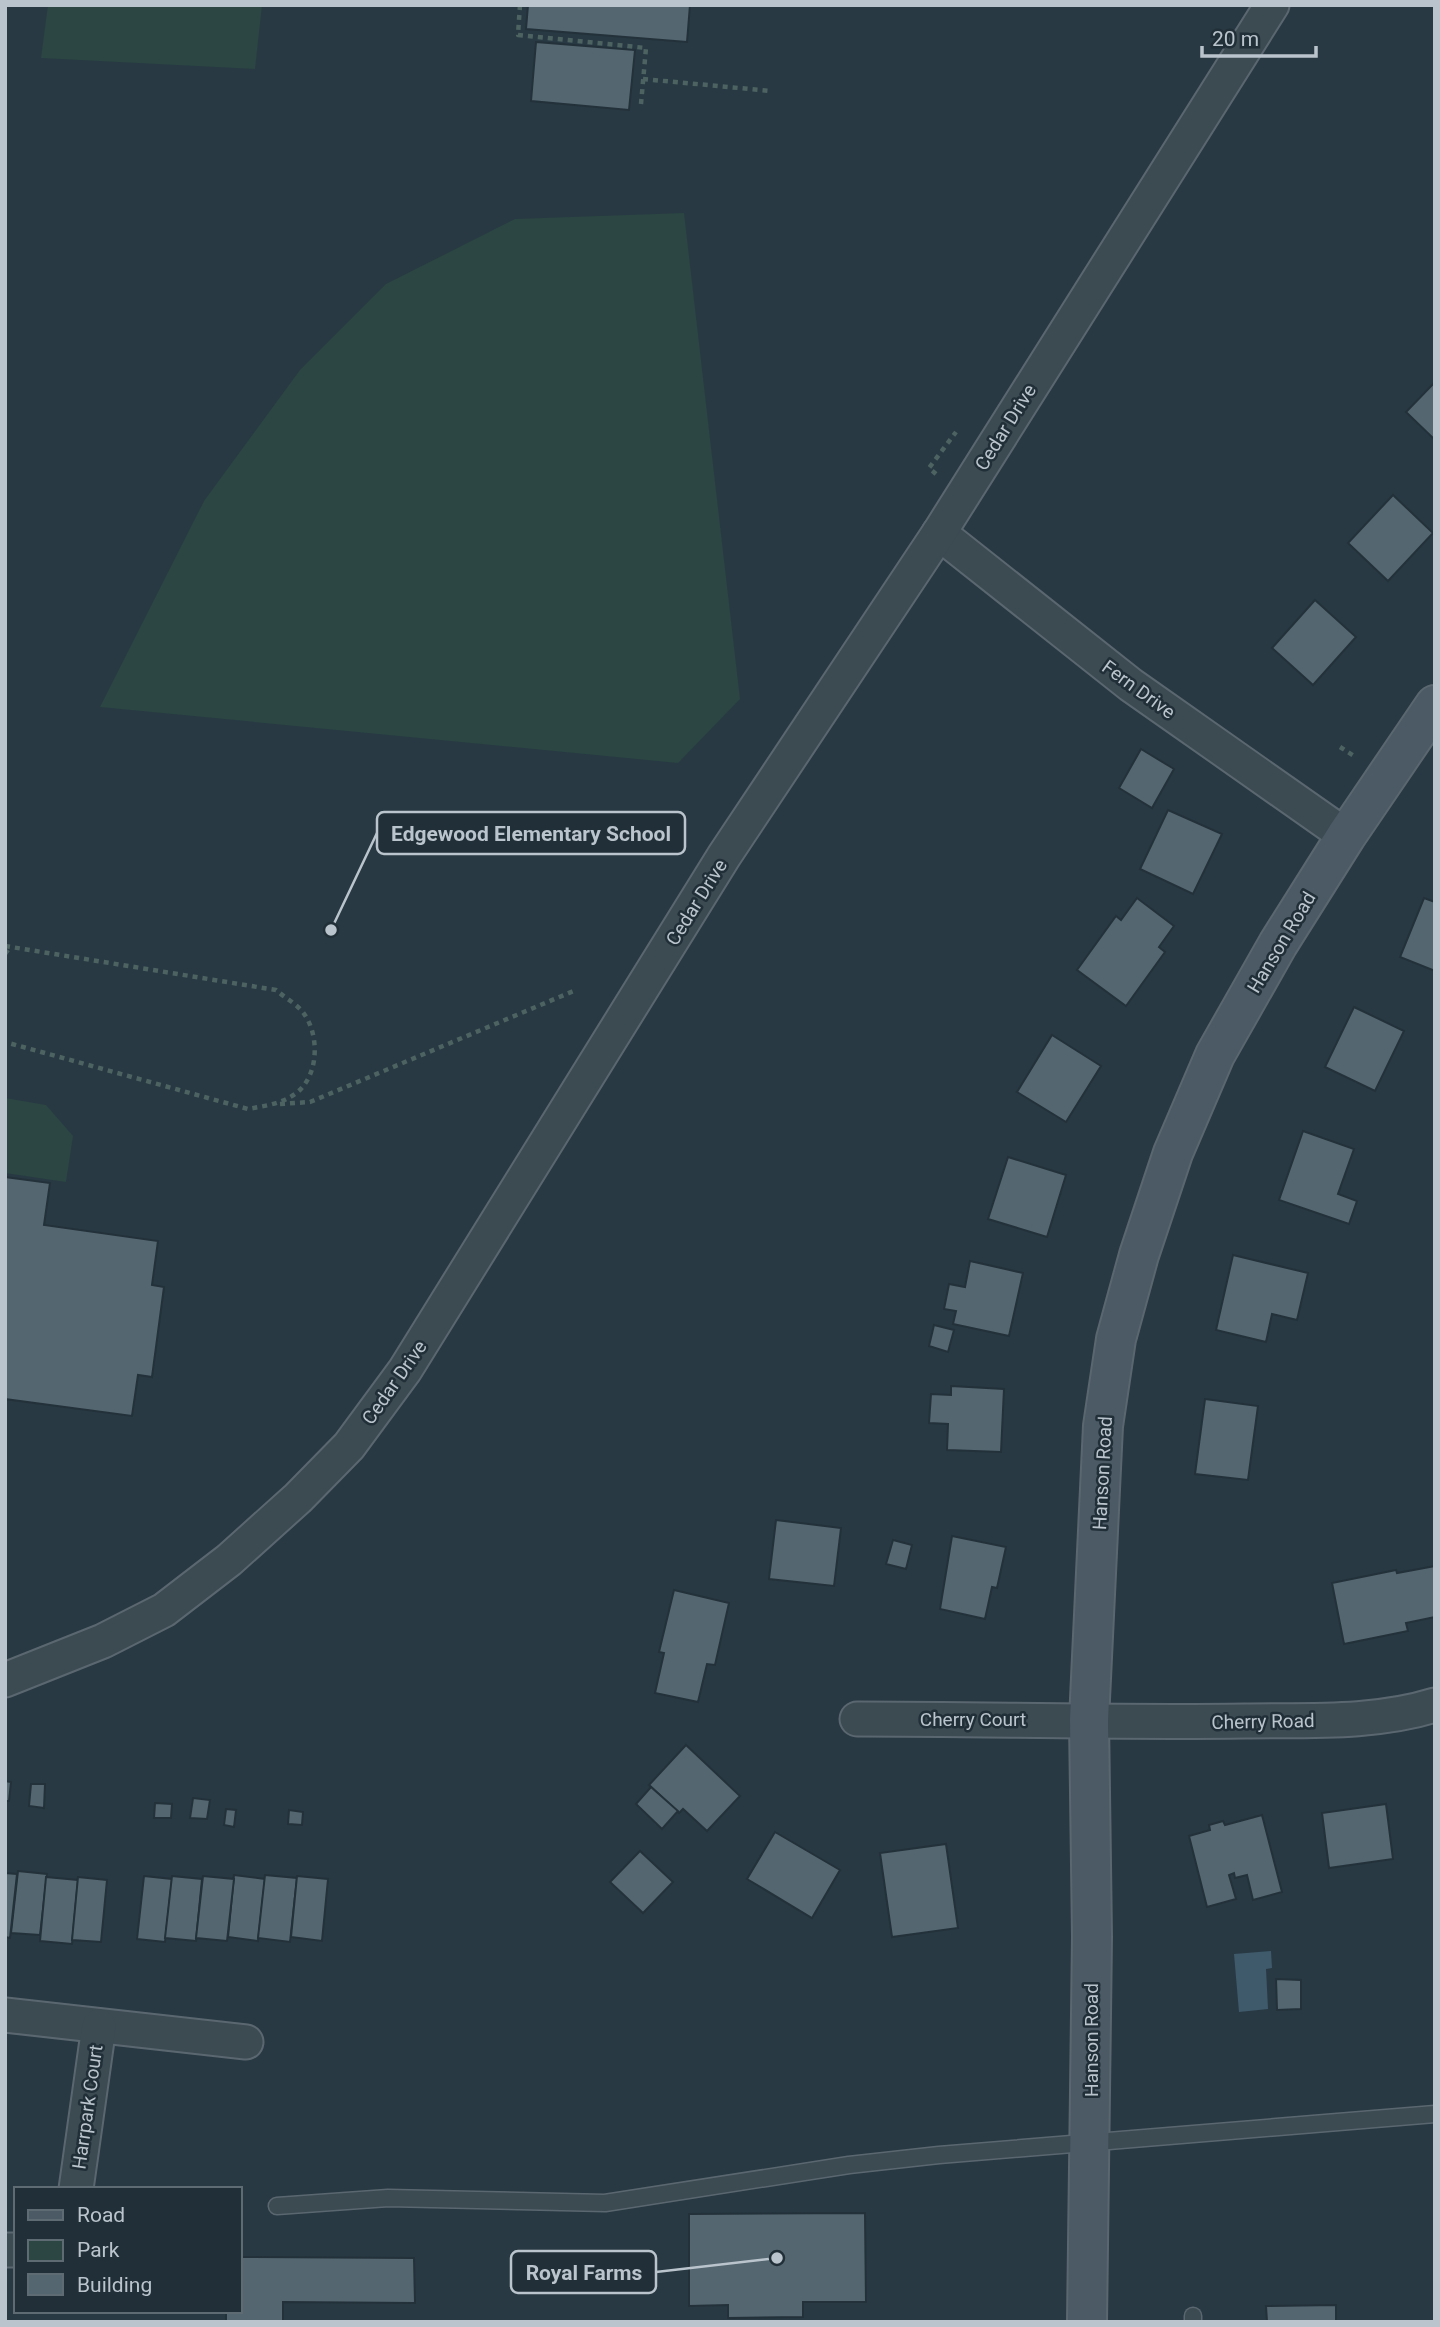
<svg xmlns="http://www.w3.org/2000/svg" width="1440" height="2327" font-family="Roboto,sans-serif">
  <rect width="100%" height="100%" fill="#283943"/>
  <!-- green -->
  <g fill="#2b4643">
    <polygon points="48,5 262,5 255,69 41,58"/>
    <polygon points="684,213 740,699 678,763 100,707 204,501 300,370 386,284 515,219"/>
    <polygon points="5,1098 46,1105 73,1136 66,1182 5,1173"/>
  </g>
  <!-- water -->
  <polygon fill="#3f5a6b" points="1271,1951 1272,1968 1266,1969 1268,2009 1239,2012 1234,1954"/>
  <!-- building -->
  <g fill="#546670" stroke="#23313a" stroke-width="2">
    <polygon points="528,5 690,5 687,42 526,29"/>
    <polygon points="536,42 635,50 629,110 531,101"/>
    <polygon points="1435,382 1435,440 1406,412"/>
    <polygon points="1393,495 1433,533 1388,581 1348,543"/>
    <polygon points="1315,600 1356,637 1313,685 1272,648"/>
    <polygon points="1141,749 1174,769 1152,808 1119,788"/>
    <polygon points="1168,810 1222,834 1193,894 1140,869"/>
    <polygon points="1137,898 1174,926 1159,947 1165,952 1126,1006 1077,970 1116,916 1121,920"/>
    <polygon points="1424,898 1435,902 1435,971 1400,957"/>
    <polygon points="1354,1007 1404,1031 1375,1091 1325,1067"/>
    <polygon points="1052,1035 1101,1066 1066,1122 1017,1092"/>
    <polygon points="1303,1131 1354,1149 1338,1194 1357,1201 1349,1224 1279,1200"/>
    <polygon points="1008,1157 1066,1175 1047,1237 988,1219"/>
    <polygon points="5,1177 50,1183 44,1225 158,1241 152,1285 164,1287 152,1377 138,1375 132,1416 5,1399"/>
    <polygon points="1233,1255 1308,1273 1297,1320 1272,1314 1266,1342 1216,1330"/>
    <polygon points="970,1261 1023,1273 1009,1336 953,1324 956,1311 944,1309 949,1284 965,1287"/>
    <polygon points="934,1325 954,1330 948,1352 929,1346"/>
    <polygon points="951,1386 1004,1389 1001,1452 947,1450 948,1424 929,1423 931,1394 951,1395"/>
    <polygon points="1205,1399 1258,1406 1248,1480 1195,1474"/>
    <polygon points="776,1520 841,1528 834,1586 769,1579"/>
    <polygon points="952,1536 1006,1547 997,1588 992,1587 985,1619 940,1609"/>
    <polygon points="893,1540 912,1545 906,1569 886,1564"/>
    <polygon points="1435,1566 1435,1617 1406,1623 1408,1631 1344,1644 1332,1583 1396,1570 1397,1573"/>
    <polygon points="674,1590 729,1603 715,1665 707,1664 698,1702 655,1693 664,1653 659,1652"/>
    <polygon points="686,1745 740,1796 707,1831 683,1809 679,1813 649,1785"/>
    <polygon points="5,1781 11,1782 9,1801 5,1801"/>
    <polygon points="31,1784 45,1784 44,1808 29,1806"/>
    <polygon points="651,1787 678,1811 662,1829 636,1804"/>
    <polygon points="193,1798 210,1800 207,1819 190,1818"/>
    <polygon points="155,1803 172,1804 171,1818 154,1818"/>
    <polygon points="1386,1804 1393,1859 1329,1868 1322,1813"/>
    <polygon points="226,1809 236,1810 234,1827 224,1825"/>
    <polygon points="289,1810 303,1812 302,1825 288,1824"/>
    <polygon points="1262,1815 1282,1892 1253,1900 1247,1875 1235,1878 1234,1873 1229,1875 1236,1899 1207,1907 1189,1836 1210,1830 1209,1825 1223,1821 1225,1825"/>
    <polygon points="775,1832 840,1870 812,1918 747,1879"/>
    <polygon points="946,1844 958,1928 892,1937 880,1853"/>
    <polygon points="640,1851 673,1882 643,1913 610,1882"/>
    <polygon points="18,1871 47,1874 40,1935 11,1933"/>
    <polygon points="5,1873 17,1874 10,1938 5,1937"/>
    <polygon points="234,1875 265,1879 258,1941 228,1937"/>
    <polygon points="265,1875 297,1878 290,1942 258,1938"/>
    <polygon points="144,1876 172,1879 165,1942 137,1939"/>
    <polygon points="172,1876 202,1879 196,1941 165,1938"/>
    <polygon points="203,1876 234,1879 227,1941 196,1938"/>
    <polygon points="297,1876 328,1879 322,1941 291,1937"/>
    <polygon points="46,1877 78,1880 72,1944 40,1941"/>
    <polygon points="78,1877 107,1880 101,1942 72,1940"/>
    <polygon points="1276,1979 1301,1980 1301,2009 1277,2010"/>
    <polygon points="865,2213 866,2302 803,2302 803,2317 728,2318 728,2305 689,2306 689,2214"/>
    <polygon points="240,2257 414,2258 415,2303 283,2302 283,2322 226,2322 226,2311 240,2311"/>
    <polygon points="1336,2305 1336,2322 1267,2322 1266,2306"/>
  </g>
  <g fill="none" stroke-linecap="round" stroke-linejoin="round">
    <!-- lane casing -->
    <g stroke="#5b6770" stroke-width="19">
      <g id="lane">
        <polyline points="277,2206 388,2198 605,2203 849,2165 939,2155 1435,2114"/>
        <polyline points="1193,2322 1193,2316"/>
      </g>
    </g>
    <!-- street casing -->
    <g stroke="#5b6770" stroke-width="37">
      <g id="street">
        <polyline points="939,533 1131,685 1346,836"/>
        <polyline points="5,1680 103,1641 164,1610 229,1560 298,1498 349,1446 405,1370 724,856 939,533 1272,5"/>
        <path d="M857,1719C986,1719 1116,1723 1245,1721C1308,1720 1374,1724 1435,1705"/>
        <polyline points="5,2015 246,2042"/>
        <polyline points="76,2189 99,2026"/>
        <polyline points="5,2250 16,2250"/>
      </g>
    </g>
    <!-- secondary casing -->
    <g stroke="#5b6770" stroke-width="42">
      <polyline id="secondary" points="1087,2322 1092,1937 1089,1720 1103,1426 1116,1339 1139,1255 1173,1153 1215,1055 1278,944 1346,836 1435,705"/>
    </g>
    <!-- path -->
    <g stroke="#4d6362" stroke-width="4.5" stroke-dasharray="5 5" stroke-linecap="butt">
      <polyline points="520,5 518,35 646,48 641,104"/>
      <polyline points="643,79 771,91"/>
      <polyline points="936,474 929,468 956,432"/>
      <polyline points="1340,747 1354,756"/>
      <path d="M5,946L276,990C284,997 295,1003 302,1011C320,1033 320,1076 295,1094C281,1104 264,1106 248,1109L5,1042"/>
      <polyline points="5,954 10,947"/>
      <polyline points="280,1104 310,1102 576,990"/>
    </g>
    <!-- lane -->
    <use href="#lane" stroke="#3c4a52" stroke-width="16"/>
    <!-- street -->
    <use href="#street" stroke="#3c4a52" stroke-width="33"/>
    <!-- secondary -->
    <use href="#secondary" stroke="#4b5a65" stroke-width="38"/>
  </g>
  <g text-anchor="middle" stroke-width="5" stroke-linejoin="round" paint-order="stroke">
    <!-- street labels -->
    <g font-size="19" fill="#bac4cc" stroke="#212f38">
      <text transform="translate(1005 427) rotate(-58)" y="7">Cedar Drive</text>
      <text transform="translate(1139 689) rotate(36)" y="7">Fern Drive</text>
      <text transform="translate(696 902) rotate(-58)" y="7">Cedar Drive</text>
      <text transform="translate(1281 942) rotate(-59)" y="7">Hanson Road</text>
      <text transform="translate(394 1382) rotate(-55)" y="7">Cedar Drive</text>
      <text transform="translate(1102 1473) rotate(-87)" y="7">Hanson Road</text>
      <text x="973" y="1726">Cherry Court</text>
      <text transform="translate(1263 1721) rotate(-1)" y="7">Cherry Road</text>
      <text transform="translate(1091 2040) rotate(-90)" y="7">Hanson Road</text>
      <text transform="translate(87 2107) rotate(-82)" y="7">Harrpark Court</text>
    </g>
  </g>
  <!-- callouts -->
  <path fill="none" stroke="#bac4cc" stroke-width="2.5" d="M331 930L377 833M777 2258L656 2272"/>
  <g fill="#bac4cc" stroke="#212f38" stroke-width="2.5">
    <circle cx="331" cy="930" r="7"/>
    <circle cx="777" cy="2258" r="7"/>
  </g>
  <g fill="#212f38" stroke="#bac4cc" stroke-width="2.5">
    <rect x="377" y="812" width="308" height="42" rx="7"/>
    <rect x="511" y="2251" width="145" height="42" rx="7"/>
  </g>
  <g font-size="21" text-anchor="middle" font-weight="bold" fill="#bac4cc">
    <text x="531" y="841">Edgewood Elementary School</text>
    <text x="584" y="2280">Royal Farms</text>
  </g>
  <!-- border -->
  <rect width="1440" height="2327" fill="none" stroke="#bac4cc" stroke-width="14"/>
  <!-- legend -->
  <rect x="14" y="2187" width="228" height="126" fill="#212f38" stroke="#5e6b73" stroke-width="2"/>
  <rect x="28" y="2210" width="35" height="10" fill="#4b5a65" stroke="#5e6b73" stroke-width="2"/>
  <text x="77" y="2222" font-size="21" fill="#bac4cc">Road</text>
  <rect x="28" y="2240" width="35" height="21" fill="#2b4643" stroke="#5e6b73" stroke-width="2"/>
  <text x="77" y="2257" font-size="21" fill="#bac4cc">Park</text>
  <rect x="28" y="2274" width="35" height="21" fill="#546670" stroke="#5e6b73" stroke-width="2"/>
  <text x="77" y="2292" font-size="21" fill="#bac4cc">Building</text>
  <!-- scale -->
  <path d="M1202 46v10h114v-10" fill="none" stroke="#bac4cc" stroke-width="3.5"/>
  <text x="1212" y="46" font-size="21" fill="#bac4cc" stroke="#212f38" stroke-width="5" paint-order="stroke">20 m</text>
</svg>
